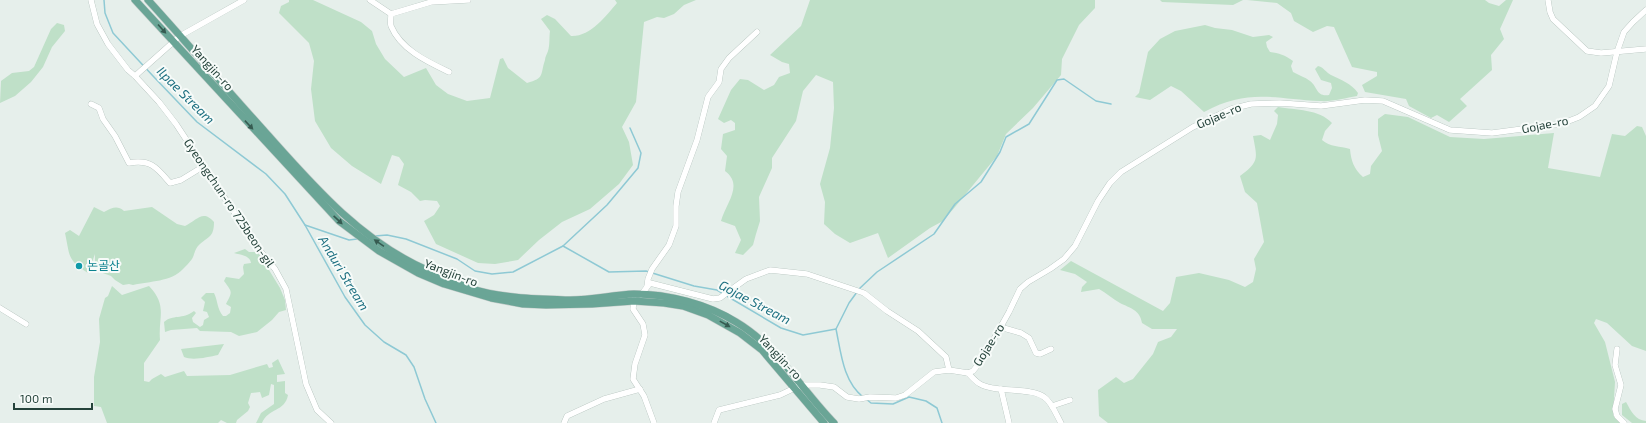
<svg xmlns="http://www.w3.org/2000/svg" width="1646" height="423" font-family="'Exo 2','Noto Sans KR',sans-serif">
  <rect width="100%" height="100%" fill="#e6efeb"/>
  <!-- green -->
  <g fill="#bfe0c8">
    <path d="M289,0H313L361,22L372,31L376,44L385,59L404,77L426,68L436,85L448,94L467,101L490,98L500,59L503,58L508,68L527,83C545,78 540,75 545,60C545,57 547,54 548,51C550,45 549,38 550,31L541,19L547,15L555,19L571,36C590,37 606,16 617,3L615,0H696L684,5L674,14L664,18L657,17L644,22L636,102L622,127L629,142L633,165L619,184L590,209L562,222L539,240L518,260L495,264L478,263L436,244L424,221L434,215L440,206L437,201L425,200L420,201L411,192L398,185L404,164L399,157L392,155L381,184L352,166L331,148L315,121L311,89L314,61L309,43L279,13L281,6L289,2Z"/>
    <path d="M810,0H1095V8L1079,25L1062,59L1061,75L1033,108L1006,134L997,156L955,207L943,221L930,228L888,258L878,233L850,243L835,234L824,224L825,202L820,184L830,148L834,108L833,82L816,75L803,91L796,121L772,158V168L759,197L760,221L756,234L753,245L743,255L735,253L741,240L735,226L721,221C726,203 744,185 725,171L727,156L721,149L723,134L735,130V123L731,120L724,123L718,119L731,90L740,79L748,80L764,90L774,85L779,77L790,73L789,64L782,62L770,55L801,26Z"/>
    <polygon points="1160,0 1243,0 1233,5 1162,2"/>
    <polygon points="1247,0 1485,0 1489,3 1499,6 1506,0 1513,0 1500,29 1504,39 1491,55 1492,70 1460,99 1467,106 1449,122 1437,115 1431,118 1409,106 1406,99 1365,92 1362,85 1377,76 1377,72 1352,67 1334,27 1327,26 1313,32 1294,21 1291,13 1277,3"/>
    <polygon points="57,23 64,25 65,31 52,47 43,67 31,82 15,96 0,103 1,81 12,73 29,71 34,67 51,29"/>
    <path d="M1205,25L1215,28L1232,30L1253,37L1269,35L1273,37L1266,42L1267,47L1270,52C1279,53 1285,55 1293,61L1291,66L1293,72C1298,75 1305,77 1310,81C1318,87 1316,97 1329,95L1332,88L1331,83L1321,80L1315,69L1318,66C1325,68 1325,72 1331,75C1341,80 1351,83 1358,93L1357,96C1345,98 1332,102 1320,101C1274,99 1248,88 1204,112L1181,91L1171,86L1150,100L1135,97L1139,93L1148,52L1160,39L1175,31Z"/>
    <path d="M1278,107C1296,110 1319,109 1332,123L1325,131L1322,140C1330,147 1340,146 1350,149C1351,161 1354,169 1363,177L1370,174L1371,166L1382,151L1378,135V119L1385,114L1408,117L1450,137L1484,139L1554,133L1548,168L1600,177L1612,134L1625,136L1637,126L1642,127L1646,136V351L1632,346L1607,323L1596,319L1594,323L1605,342L1615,382L1613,415L1620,423H1108L1099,416L1098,390L1116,377L1124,383L1133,379L1153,354L1158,342L1171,337L1177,329H1152L1142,323C1140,310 1130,308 1120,303C1113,299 1106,293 1099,289L1081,292L1082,287L1087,282L1075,274L1060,270L1071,261L1163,311L1170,303L1176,277L1199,273L1229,280L1245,287L1253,282L1256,269L1254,259L1264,242L1257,203L1245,192L1240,176C1260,161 1257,158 1253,136L1261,135L1270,140L1277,124L1278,115L1274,111Z"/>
    <path d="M94,207L104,212C112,208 117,205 124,211L152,207L177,224L185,226C197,220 203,209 214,222C214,238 208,236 198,246C195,250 195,252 193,257C192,260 186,266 183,269C171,282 150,281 133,285L129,284L123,285L115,280L111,276L100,272L95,267V254L88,273C67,260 70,256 65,233L70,230L79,236Z"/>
    <path d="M245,249L249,252H258L280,288L285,300L286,310L279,312L272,320L257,332L239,336L231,332L200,331L197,328L171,330L165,332L164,322C173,314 182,320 194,311L196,313L192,318L193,322L200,327L203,325L204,320L209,317L207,312L203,311L205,302L201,298L206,293H214C218,301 217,309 223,316H226L230,313L231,307L226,304C233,291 232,292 224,281L226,277L239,279L244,274L243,267L244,264L251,263C250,255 240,255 234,253Z"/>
    <path d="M112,286L122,295L149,286C168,306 158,317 160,340L144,363V381L149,382L152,379L161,374L165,377L184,371L187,376L230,375L267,364L269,368L273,367L272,363L278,359L285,374L277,375V382L285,381V393L288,395C285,412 268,408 262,423H256L261,413L274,404V385L271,384L269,395L262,398L260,392L251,393L248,403L250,407L248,411L237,420L236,423H227L221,420L218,423H107L101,407L94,406V377L100,342L99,319L105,298L108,296Z"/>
    <path d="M224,344L218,355C208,357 193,361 184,357L181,349Z"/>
    <path d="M1626,402C1631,411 1635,420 1646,421V423H1632L1622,415V404Z"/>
  </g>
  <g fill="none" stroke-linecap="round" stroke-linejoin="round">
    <!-- stream -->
    <g stroke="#8ec9d4" stroke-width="1.5">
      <polyline points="104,0 105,13 113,33 153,76 197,122 266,174 285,194 305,225 345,297 365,325 384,342 406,355 414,367 425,399 436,423"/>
      <polyline points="305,225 349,240 357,239"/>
      <polyline points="375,236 387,235 406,239 457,259 475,271 492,274 513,272 563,246 609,272 646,271 694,286 717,290 722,293"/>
      <polyline points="563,246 607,205 638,168 641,153 630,128"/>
      <polyline points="859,289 877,272 934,234 955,204 981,182 1000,152 1006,137 1029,124 1057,80 1064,79 1096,101 1111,104"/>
      <path d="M725,295L781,328L803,335L836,329C841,353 843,381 863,397"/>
      <polyline points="836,329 849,303 857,292"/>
      <polyline points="866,399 871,403 893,404 909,397 926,401 937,408 942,423"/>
    </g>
    <!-- minor casing -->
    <g stroke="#a8b8b2" stroke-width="6">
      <g id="minor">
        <polyline points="91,0 97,24 108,44 128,70 135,76 159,102 176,124 257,247 275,269 286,289 306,384 317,410 331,423"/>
        <polyline points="370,0 391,14 431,2 468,0"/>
        <polyline points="1548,0 1550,12 1553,19 1587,51 1601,53 1646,49"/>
        <path d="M391,14C391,17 390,23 391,26C401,50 428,62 449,72"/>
        <polyline points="135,76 180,36 244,0"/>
        <path d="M91,104L99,108L103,119L115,136L129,163C151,159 157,168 170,183L181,180L204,166"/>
        <polyline points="647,287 648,279 652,269 669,245 676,226 676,206 678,192 697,140 708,97 719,82 721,69 729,58 757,32"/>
        <polyline points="641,295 650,283 713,299 720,298 728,292 746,279 770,270 807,274 864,293 887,311 918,331 946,357 949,370"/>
        <polyline points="634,299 633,309 643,324 645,335 635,364 633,379 644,396 654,423"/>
        <polyline points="0,308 26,324"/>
        <polyline points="1000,327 1021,333 1029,338 1036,353 1040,354 1051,349"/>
        <polyline points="1617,349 1615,365 1621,385 1615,409 1617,416 1624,423"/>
        <path d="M968,373C972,377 975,381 980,384C995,393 1031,387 1044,397C1051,401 1057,416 1061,423"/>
        <polyline points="1001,389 1009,423"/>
        <polyline points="1052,406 1070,400"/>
        <polyline points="564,423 567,416 604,399 640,389"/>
        <polyline points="714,423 719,410 780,395 801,385 820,385 834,387 847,397 859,399 870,397 896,398 905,395 934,372 949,370 968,373 973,371 981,361 990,346 1009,312 1020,289 1028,282 1050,269 1064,259 1075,246 1098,201 1110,183 1121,172 1193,127 1231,109 1251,104 1280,103 1321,106 1365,100 1383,101 1450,130 1492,133 1561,124 1579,117 1595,106 1609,86 1617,52 1624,32 1633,22 1646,10"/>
      </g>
    </g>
    <!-- major casing -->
    <g stroke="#c2cac8" stroke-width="8">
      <g id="major">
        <polyline points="135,0 339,221 379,251 418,273 444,284 491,298 523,304 546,305 592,304 634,301 664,303 683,306 708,315 740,333 762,350 824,423"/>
        <path d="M148,0C188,44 227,90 267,134C315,188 362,242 429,271C442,277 455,283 469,288C499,298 534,299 566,300C589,301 611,295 634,294C668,294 707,304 736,322C778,347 801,389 834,423"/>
      </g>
    </g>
    <!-- minor -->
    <use href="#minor" stroke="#fff" stroke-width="5.5"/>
    <!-- major -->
    <use href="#major" stroke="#6aa596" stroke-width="7"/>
  </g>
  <!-- one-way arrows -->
  <defs><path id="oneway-solid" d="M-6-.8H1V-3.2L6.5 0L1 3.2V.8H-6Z"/></defs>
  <g fill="#365b51">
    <use href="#oneway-solid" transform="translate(162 29) rotate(48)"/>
    <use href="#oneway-solid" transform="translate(249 125) rotate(47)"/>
    <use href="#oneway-solid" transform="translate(338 220) rotate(43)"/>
    <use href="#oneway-solid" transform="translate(379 243) rotate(-146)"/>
    <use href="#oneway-solid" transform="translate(725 324) rotate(29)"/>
  </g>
  <!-- markers -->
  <circle fill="#0f9aa8" stroke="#f7fbf9" stroke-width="1.5" cx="79" cy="266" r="4"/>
  <g text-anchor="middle" stroke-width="4" stroke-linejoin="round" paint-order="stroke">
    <!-- street labels -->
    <g font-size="12" fill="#24423a" stroke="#f7fbf9">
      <text transform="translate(212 68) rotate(48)" y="4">Yangjin-ro</text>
      <text transform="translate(1219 116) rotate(-23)" y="4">Gojae-ro</text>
      <text transform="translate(1545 125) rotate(-11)" y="4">Gojae-ro</text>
      <text transform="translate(229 203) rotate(56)" y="4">Gyeongchun-ro 725beon-gil</text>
      <text transform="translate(451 273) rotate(21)" y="4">Yangjin-ro</text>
      <text transform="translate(989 345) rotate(-58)" y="4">Gojae-ro</text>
      <text transform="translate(780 357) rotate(47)" y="4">Yangjin-ro</text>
    </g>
    <!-- culture labels -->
    <g font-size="12" fill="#0d838f" stroke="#f7fbf9" text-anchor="start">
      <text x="87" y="270">논골산</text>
    </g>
    <!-- water labels -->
    <g font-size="13" font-style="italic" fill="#1c6f80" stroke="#f7fbf9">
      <text transform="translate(186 95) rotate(45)" y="5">Ilpae Stream</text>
      <text transform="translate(344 273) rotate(59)" y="5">Anduri Stream</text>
      <text transform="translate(755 302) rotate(28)" y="5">Gojae Stream</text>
    </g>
  </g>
  <!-- scale -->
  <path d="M14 403v6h78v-6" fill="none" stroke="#24423a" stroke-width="2"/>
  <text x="20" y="403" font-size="12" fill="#24423a" stroke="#f7fbf9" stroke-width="3" paint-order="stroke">100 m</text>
</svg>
